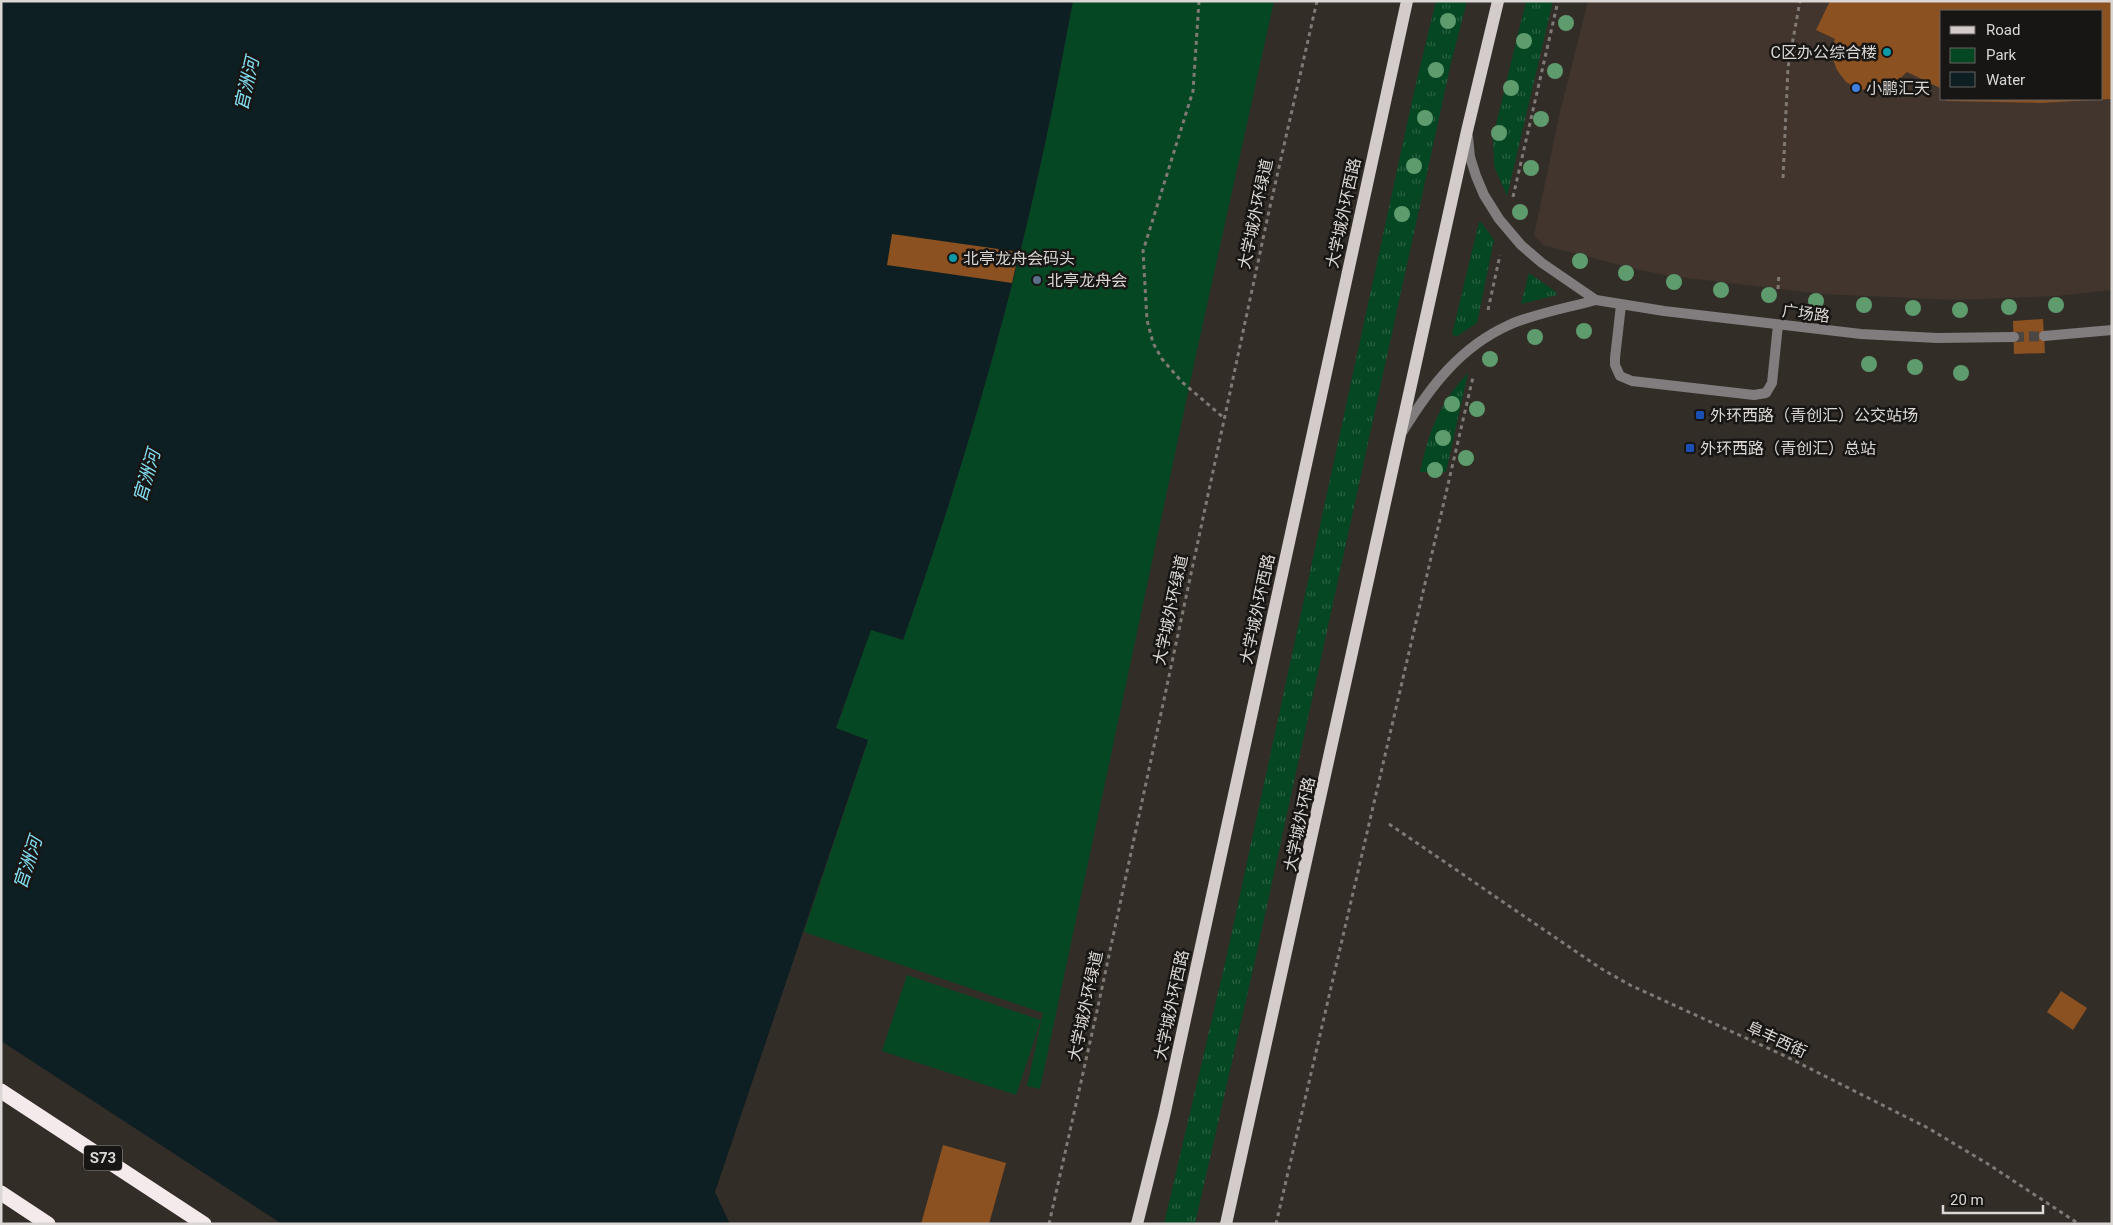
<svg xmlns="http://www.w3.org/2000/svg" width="2113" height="1225" font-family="Roboto,'Noto Sans SC',sans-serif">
  <defs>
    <pattern id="grass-tufts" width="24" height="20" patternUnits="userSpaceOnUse" patternTransform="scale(1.25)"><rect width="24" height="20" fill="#064723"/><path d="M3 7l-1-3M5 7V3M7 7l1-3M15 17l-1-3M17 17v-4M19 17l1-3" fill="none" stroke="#2a6142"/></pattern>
  </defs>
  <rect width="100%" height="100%" fill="#332d28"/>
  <!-- built -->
  <path fill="#41352d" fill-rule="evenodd" d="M1588,1H2112V290L2057,296L1955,300L1822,294L1670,276L1635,269L1543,245L1534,235L1560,112ZM1942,11H2102V99H1942Z"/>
  <!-- grass -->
  <g fill="url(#grass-tufts)">
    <polygon points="1436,1 1467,1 1451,63 1254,965 1195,1224 1164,1224 1226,959 1414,92"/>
    <polygon points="1526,1 1553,1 1507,196 1494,166 1493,137"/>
    <polygon points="1479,222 1482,223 1494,240 1477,323 1456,337 1452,334"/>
    <polygon points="1529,273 1556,292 1557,295 1521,304"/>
    <path d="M1468,373L1446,472H1420C1429,431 1438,405 1468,373Z"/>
  </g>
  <!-- green -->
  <g fill="#064723">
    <path d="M1073,1H1274L1193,369L1040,1089L1027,1086L1043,1013L804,932L868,741L836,729L871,629L903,640C961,477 1010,309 1046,139C1056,93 1064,47 1073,1Z"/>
    <polygon points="907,975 1041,1020 1016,1095 882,1051"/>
  </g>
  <!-- water -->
  <path fill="#0d1f23" d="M1,1H1073C1064,47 1056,93 1046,139C1010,309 961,477 903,640L871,630L836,728L868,740L715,1192L730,1224H1Z"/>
  <!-- pier -->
  <polygon fill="#332d28" points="1,1041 282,1224 1,1224"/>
  <!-- building -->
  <g fill="#8b5120">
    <polygon points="1830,1 2112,1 2112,99 2040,103 1946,101 1946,99 2102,99 2102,11 1942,11 1942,89 1907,72 1891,87 1874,91 1859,89 1846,82 1837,70 1834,62 1832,49 1835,39 1816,30"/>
    <polygon points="892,234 1019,252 1012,283 887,265"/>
    <polygon points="2043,319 2045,353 2014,354 2013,321"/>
    <polygon points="2061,991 2087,1008 2073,1030 2047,1012"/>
    <polygon points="943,1145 1006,1163 989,1224 921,1224"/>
  </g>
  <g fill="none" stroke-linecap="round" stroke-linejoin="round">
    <!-- street-tunnel -->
    <polyline stroke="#4c4642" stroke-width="10" stroke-dasharray="10 5" stroke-linecap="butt" points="2014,337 2044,336"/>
    <!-- path -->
    <g stroke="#7f7a76" stroke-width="3" stroke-dasharray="4 4" stroke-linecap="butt">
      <polyline points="1199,1 1193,91 1143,251 1147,320 1153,343 1162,359 1182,382 1224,418"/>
      <polyline points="1783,178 1788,67 1800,1"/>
      <polyline points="1513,197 1558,1"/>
      <polyline points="1778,289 1779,273"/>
      <polyline points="1488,310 1500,255"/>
      <polyline points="1389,824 1600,968 1630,985 1785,1056 1928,1128 1988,1164 2079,1224"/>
      <polyline points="1049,1224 1097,1011 1269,211 1317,1"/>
      <polyline points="1276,1224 1473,377"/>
    </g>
    <!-- lane -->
    <polyline stroke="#817c7d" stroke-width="10" points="1621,305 1615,358 1615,365 1620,376 1632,381 1754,395 1766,393 1772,383 1778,325"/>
    <!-- street -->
    <g stroke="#817c7d" stroke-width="10">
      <polyline points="1468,137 1470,157 1476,176 1484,195 1499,219 1521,245 1542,263 1596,300 1664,311 1861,334 1937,338 2014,337"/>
      <polyline points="2044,336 2112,330"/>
      <path d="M1403,431C1430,387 1460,347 1509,325C1536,313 1567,308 1596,300"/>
    </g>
    <!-- primary -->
    <g stroke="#d4cbcb" stroke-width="12">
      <polyline points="1137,1224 1164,1116 1407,1"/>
      <polyline points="1226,1224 1467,131 1498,1"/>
    </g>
    <!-- highway-bridge -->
    <g stroke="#f5eaeb" stroke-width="15">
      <polyline points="1,1091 204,1224"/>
      <polyline points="1,1193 48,1224"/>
    </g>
  </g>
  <!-- trees -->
  <g fill="#5e9c6e">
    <circle cx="1448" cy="21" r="8"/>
    <circle cx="1566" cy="23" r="8"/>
    <circle cx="1524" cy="41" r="8"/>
    <circle cx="1436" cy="70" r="8"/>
    <circle cx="1555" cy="71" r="8"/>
    <circle cx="1511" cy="88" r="8"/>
    <circle cx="1425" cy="118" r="8"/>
    <circle cx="1541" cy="119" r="8"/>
    <circle cx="1499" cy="133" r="8"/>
    <circle cx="1414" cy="166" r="8"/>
    <circle cx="1531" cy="168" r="8"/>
    <circle cx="1520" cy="212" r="8"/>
    <circle cx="1402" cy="214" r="8"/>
    <circle cx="1580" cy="261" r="8"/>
    <circle cx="1626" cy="273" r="8"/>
    <circle cx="1674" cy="282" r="8"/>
    <circle cx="1721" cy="290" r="8"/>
    <circle cx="1769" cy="295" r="8"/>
    <circle cx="1816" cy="301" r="8"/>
    <circle cx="1864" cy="305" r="8"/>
    <circle cx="2056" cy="305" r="8"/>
    <circle cx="2009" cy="307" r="8"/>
    <circle cx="1913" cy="308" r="8"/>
    <circle cx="1960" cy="310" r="8"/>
    <circle cx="1584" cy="331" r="8"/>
    <circle cx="1535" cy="337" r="8"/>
    <circle cx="1490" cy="359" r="8"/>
    <circle cx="1869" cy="364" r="8"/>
    <circle cx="1915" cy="367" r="8"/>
    <circle cx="1961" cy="373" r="8"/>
    <circle cx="1452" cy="404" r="8"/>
    <circle cx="1477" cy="409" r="8"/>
    <circle cx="1443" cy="438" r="8"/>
    <circle cx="1466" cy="458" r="8"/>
    <circle cx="1435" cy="470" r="8"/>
  </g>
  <!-- markers -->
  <g fill="#0f9aa8" stroke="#181614" stroke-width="2">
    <circle cx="1887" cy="52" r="5"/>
    <circle cx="953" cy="258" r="5"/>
  </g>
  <circle fill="#3f7fe0" stroke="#181614" stroke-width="2" cx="1856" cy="88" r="5"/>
  <circle fill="#5c6f8a" stroke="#181614" stroke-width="2" cx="1037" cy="280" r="5"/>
  <g fill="#1a4fb4" stroke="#181614" stroke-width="2">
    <rect x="1695" y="410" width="10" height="10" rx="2.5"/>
    <rect x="1685" y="443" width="10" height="10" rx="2.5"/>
  </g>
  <g text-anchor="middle" stroke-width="5" stroke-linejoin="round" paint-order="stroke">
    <!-- shield labels -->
    <rect fill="#181614" stroke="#a09d9a" stroke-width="1" x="84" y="1145.5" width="38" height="25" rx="4"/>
    <g font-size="15" font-weight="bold" fill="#dbd7d4">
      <text x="103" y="1163">S73</text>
    </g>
    <!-- poi labels -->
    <g font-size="16" fill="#dbd7d4" stroke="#181614" text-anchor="start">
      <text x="1877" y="58" text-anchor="end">C区办公综合楼</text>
      <text x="1866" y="94">小鹏汇天</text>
      <text x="963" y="264">北亭龙舟会码头</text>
      <text x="1047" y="286">北亭龙舟会</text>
      <text x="1710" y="421">外环西路（青创汇）公交站场</text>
      <text x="1700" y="454">外环西路（青创汇）总站</text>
    </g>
    <!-- street labels -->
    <g font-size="16" fill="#dbd7d4" stroke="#181614">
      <text transform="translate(1343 213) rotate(-78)" y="6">大学城外环西路</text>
      <text transform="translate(1255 214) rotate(-78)" y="6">大学城外环绿道</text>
      <text transform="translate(1806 313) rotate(7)" y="6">广场路</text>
      <text transform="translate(1257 609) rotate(-78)" y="6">大学城外环西路</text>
      <text transform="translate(1170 610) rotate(-78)" y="6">大学城外环绿道</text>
      <text transform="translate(1299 824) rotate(-78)" y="6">大学城外环路</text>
      <text transform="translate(1171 1005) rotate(-78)" y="6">大学城外环西路</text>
      <text transform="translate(1085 1006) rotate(-78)" y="6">大学城外环绿道</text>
      <text transform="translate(1777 1039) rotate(25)" y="6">阜丰西街</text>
    </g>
    <!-- water labels -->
    <g font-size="18" font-style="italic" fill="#84e1f4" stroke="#181614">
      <text transform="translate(247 84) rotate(-77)" y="6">官洲河</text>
      <text transform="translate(147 476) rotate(-74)" y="6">官洲河</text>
      <text transform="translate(28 863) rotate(-72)" y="6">官洲河</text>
    </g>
  </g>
  <!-- border -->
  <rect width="2113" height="1225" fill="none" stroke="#dbd7d4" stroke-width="5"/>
  <!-- legend -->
  <rect x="1940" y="10" width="162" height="90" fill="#181614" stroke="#666361"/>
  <rect x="1950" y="26" width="25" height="8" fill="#d4cbcb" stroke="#666361"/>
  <text x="1986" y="35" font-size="15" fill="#dbd7d4">Road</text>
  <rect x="1950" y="48" width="25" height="15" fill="#064723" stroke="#666361"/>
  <text x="1986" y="60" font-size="15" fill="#dbd7d4">Park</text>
  <rect x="1950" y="72" width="25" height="15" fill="#0d1f23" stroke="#666361"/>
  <text x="1986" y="85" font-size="15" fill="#dbd7d4">Water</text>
  <!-- scale -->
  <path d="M1943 1205v8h100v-8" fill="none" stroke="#dbd7d4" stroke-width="2.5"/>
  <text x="1950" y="1205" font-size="15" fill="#dbd7d4" stroke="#181614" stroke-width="4" paint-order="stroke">20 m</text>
</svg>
